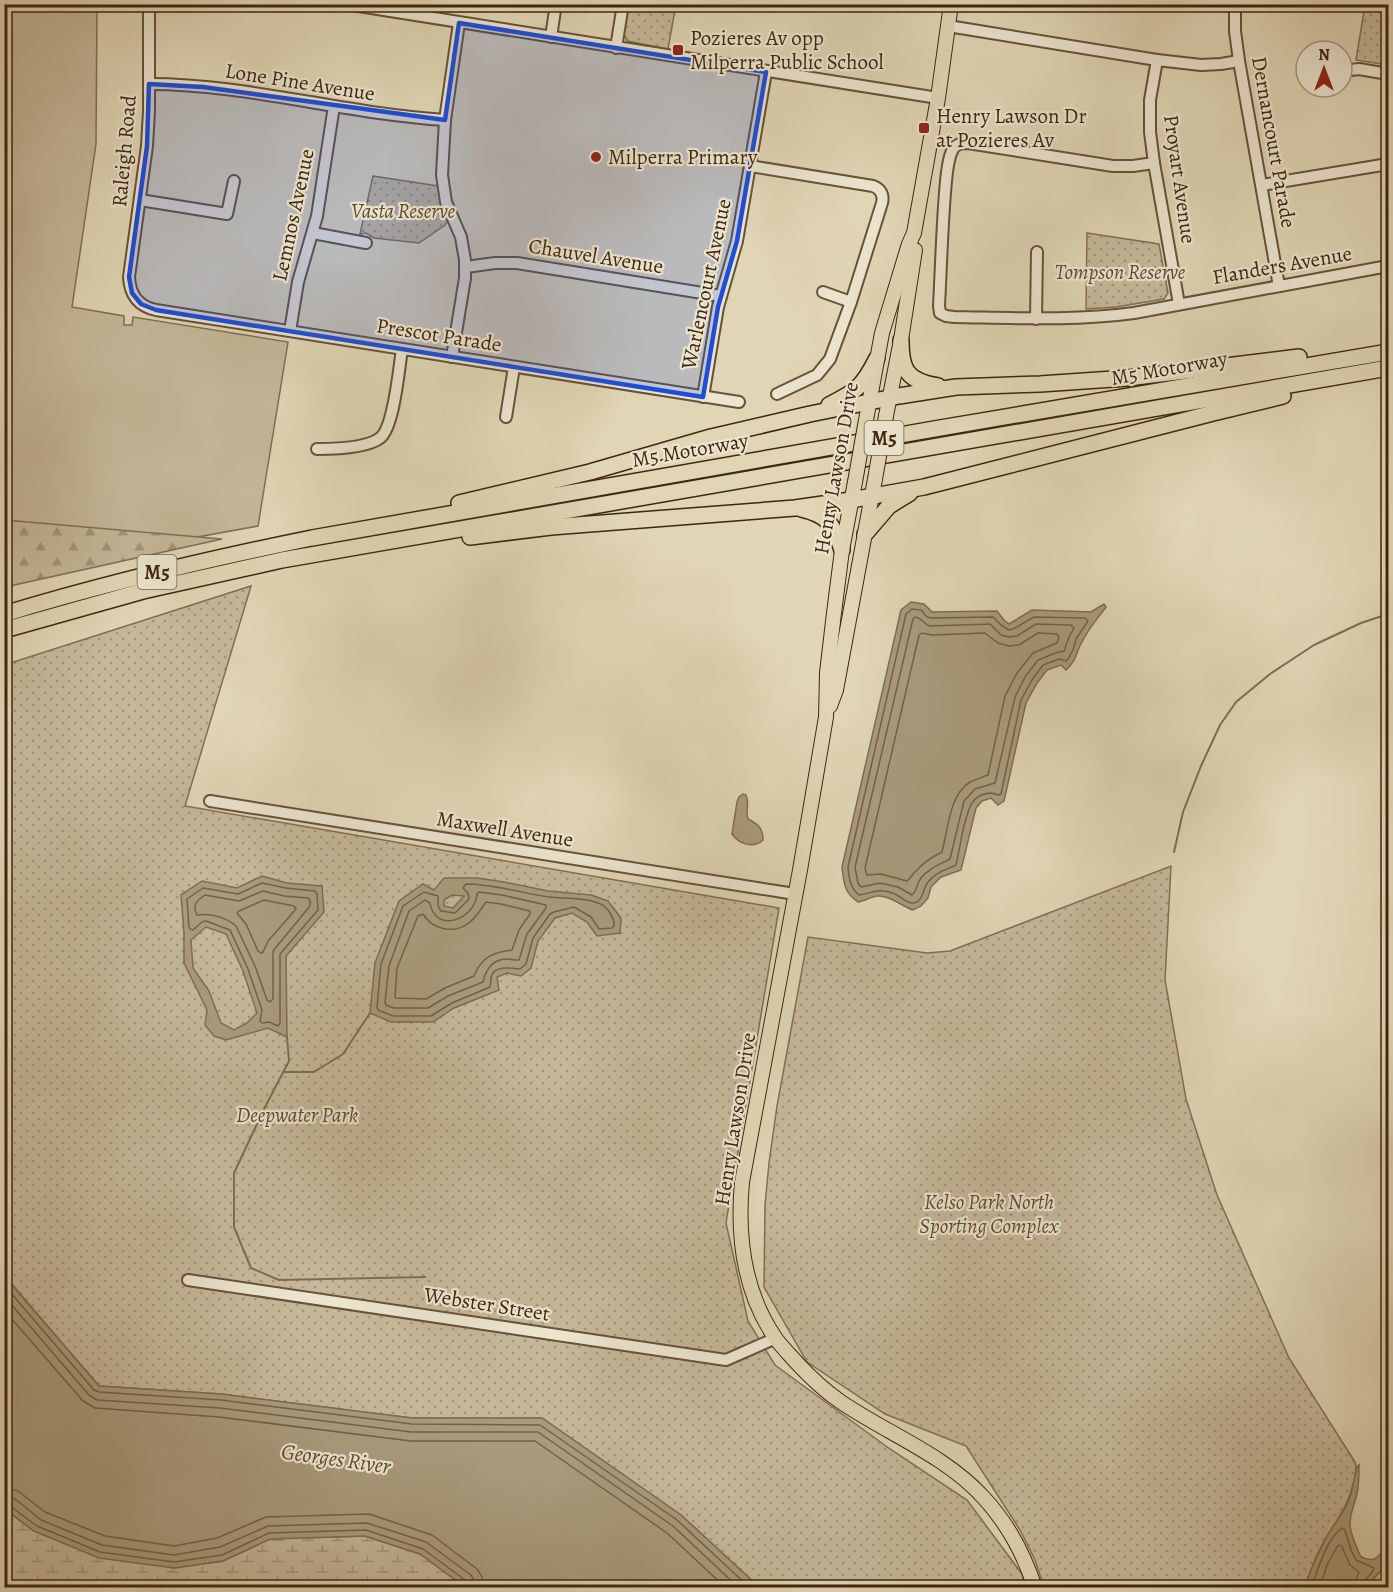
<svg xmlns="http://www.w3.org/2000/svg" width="1393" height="1592" font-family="Alegreya,serif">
  <defs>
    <pattern id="forest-firs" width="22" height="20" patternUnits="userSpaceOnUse" patternTransform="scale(1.5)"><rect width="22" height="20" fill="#c5b799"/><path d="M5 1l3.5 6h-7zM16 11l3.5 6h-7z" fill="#a1957b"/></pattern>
    <pattern id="wetland-marsh" width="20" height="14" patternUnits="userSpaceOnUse" patternTransform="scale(1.5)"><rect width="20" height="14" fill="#c5b799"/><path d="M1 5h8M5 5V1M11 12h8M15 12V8" fill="none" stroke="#a1957b"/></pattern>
    <pattern id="park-dots" width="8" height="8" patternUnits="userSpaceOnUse" patternTransform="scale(1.5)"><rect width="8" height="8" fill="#c5b799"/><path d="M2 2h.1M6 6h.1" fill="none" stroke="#a1957b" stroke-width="1.8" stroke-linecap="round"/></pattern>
  </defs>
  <rect width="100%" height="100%" fill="#e0d5b5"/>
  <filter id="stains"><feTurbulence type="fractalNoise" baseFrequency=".00333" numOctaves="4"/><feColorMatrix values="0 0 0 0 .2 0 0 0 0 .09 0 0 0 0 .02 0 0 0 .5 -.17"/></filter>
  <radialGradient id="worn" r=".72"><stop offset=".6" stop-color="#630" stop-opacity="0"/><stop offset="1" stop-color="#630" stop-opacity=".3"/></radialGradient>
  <!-- grass -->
  <polygon fill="#c5b799" stroke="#826e54" stroke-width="1.5" points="4,5 97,5 96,144 72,307 124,316 124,325 132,325 133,317 288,342 258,526 137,548 5,527"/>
  <!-- forest -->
  <polygon fill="url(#forest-firs)" stroke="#826e54" stroke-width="1.5" points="5,520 222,539 5,587"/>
  <!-- wetland -->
  <polygon fill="url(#wetland-marsh)" stroke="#826e54" stroke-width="1.5" points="4,1509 34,1531 174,1568 223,1561 270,1539 365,1536 420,1554 465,1587 5,1587"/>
  <!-- park -->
  <g fill="url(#park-dots)" stroke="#826e54" stroke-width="1.5">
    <polygon points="629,5 675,10 668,49 627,41 624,34"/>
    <polygon points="1365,5 1388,5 1388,65 1356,60"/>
    <polygon points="373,176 438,186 441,203 448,221 445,225 419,243 374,238 366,233 360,234"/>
    <polygon points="1087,233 1159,244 1168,293 1164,299 1116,307 1086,309"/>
    <polygon points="251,586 185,806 779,908 726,1223 748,1321 775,1365 890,1449 967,1500 1022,1574 1025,1587 759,1587 681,1515 542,1418 412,1418 221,1394 99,1386 5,1276 4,665"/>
    <path d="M1171,866L1165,980L1186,1099L1217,1195L1289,1358L1355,1462C1357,1469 1356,1474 1354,1481C1347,1513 1329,1528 1316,1557C1312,1567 1309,1577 1304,1587H1044L1035,1560L1020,1530L966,1446L885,1414L807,1362L764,1287L765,1205L769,1163L777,1106L808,937L927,953L950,951Z"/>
    <polygon points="1388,1563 1388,1587 1365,1588"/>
  </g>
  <!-- water -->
  <g fill="#a99a7c" stroke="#7f6c50" stroke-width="1.5" fill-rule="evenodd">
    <path d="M911,602L924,604L932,612L997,611L1004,620L1009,624L1032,610L1091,612L1104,604L1106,607C1098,618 1089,628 1083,640C1075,652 1079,658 1066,670L1061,665L1047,670L1037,683L1026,703L1004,801L998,805L991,798L982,801L976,808L961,870L941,877L931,887L928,898L921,906L913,910C902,906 889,895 877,896C871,897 864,901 858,902C844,892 844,884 842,867L901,610Z"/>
    <path d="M743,794L746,795C750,803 745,812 748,819C758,824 763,828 763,840C753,849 739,844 732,834L737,802L739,797Z"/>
    <path d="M262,876L287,883L322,886L324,912L286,956L287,1037L268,1028L226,1040L214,1036L205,1025L207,1010L184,963V934L181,895L202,881L237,888ZM206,927L226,934L243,971L257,1013L247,1023L234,1030L221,1023L209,991L193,968L191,940Z"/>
    <path d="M444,878H477L504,882L548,891L591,895L608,901L621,918L620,933L597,936L587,922L572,913L555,918L538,941L531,968L521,976L507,973L497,977L499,990L454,1008L433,1022H391L370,1013L375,963L399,901L423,884L434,890ZM452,895L464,896L453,908L444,906V900Z"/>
    <polygon points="4,1276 99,1386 221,1394 412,1418 542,1418 681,1515 759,1587 465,1587 420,1554 365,1536 270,1539 223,1561 174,1568 99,1558 34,1531 5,1509"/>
    <path d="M1359,1465C1359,1475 1359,1484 1357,1493C1355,1504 1349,1515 1350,1526C1351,1536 1357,1548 1361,1557C1377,1564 1379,1555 1388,1544V1563L1365,1587H1304L1316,1558L1327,1536L1346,1507L1351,1494L1357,1467Z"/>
  </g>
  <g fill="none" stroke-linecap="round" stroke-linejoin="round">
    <!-- shore -->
    <g stroke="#746045" stroke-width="1.5">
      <path d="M912,609L921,610L927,617L931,618L993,617L1001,625L1009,630L1013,629L1034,617L1085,618L1088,621L1076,639L1073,650L1068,659L1066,661L1059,659L1043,665L1032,680L1021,700L1001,794L998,795C988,790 974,796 970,807C963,822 960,848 956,865C946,870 936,872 928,882C923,888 924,898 917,902C909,906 902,897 895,894C878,887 874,893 859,895C850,888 849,878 848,867L906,614Z"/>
      <path d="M915,617C920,617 924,624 930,626L990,624L1001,635L1009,637L1017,636L1036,624L1071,625L1074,628L1069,637L1064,651L1055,653L1038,660L1025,677L1015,697L995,783L975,789L964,801L950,859C939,865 929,868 921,878C916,884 918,890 912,895L898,887L880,883L861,887L858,883L855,867L913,619Z"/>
      <path d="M922,633L932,635L985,633L998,643L1009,646L1019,645L1038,633L1057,634L1059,637L1057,643L1033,653L1017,673L1005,696L988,775C983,777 976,779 970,782C949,795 948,830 942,852C932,857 924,862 917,870C913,873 911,878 907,881L881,874L867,875L865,868L919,635Z"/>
      <polygon points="262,883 286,888 315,891 317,894 318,910 280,954 280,1023 278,1026 269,1022 262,1023 260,1021 262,1010 248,969 230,930 206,921 202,922 193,930 190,929 189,927 187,899 203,888 238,894"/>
      <path d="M466,884C494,884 521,893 549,897C564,899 590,897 604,906C609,910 615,919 614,926L612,928L599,929L591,917L574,907L554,912L550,914L533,938L526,964L520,969C511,968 494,965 491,977C491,980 491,983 490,987L452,1003L431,1016H393L378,1010L377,1007L381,964L403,906L424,892L438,896V906L441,911L455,913L469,899L468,893L463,888Z"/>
      <path d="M263,891L284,896L308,898L310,900V906L273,951V999L270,1002L267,1000L255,966L236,926C226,917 210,913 197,915C192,905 196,901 205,895L239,901Z"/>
      <path d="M479,892L502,895L546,905V908L527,934L519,960C516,960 512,960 509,959C493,958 486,969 483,982L448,996L428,1008H394L386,1005L385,1002L389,966L409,911L425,900L430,903C435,934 475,920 477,894Z"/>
      <polygon points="264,900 294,906 296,909 268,941 263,952 261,953 258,951 246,924 237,913 239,911"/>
      <path d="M486,902L501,904L530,911V914L519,930L512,950C493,953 482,956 474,976L445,988L426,999L395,998L397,968L418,916L423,914C429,923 435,927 446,929C466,932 476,917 486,902Z"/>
      <polyline points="4,1285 94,1390 99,1392 221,1400 412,1424 540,1425 677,1520 750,1588"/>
      <polyline points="4,1296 89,1395 97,1400 220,1408 411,1432 538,1432 673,1526 739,1588"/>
      <polyline points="4,1310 83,1401 95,1408 219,1417 411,1441 535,1441 667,1533 726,1588"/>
      <polyline points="4,1488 18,1491 45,1512 105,1536 174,1546 217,1538 266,1517 369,1514 432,1535 477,1569 482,1577 484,1588"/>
      <polyline points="4,1497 15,1499 41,1520 102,1545 174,1555 220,1547 268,1526 367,1523 426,1542 471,1575 474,1580 475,1588"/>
      <polyline points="4,1504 10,1506 37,1526 100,1552 174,1562 222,1555 269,1533 366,1530 423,1549 465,1580 467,1588"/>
      <path d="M1311,1588C1319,1568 1325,1541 1342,1528L1345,1530L1351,1550L1356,1560L1374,1568C1372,1576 1362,1579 1362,1588"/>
      <polyline points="1319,1588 1328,1563 1337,1547 1339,1545 1342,1547 1350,1565 1359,1572 1355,1581 1354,1588"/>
    </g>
    <!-- stream -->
    <g stroke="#7f6c50" stroke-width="2">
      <polyline points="1174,852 1183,812 1201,766 1220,725 1236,702 1270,674 1314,645 1361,623 1388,614"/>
      <polyline points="287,1037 289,1061 265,1107 234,1173 234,1227 251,1268 279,1280 425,1277"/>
      <polyline points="283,1072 314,1072 343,1054 370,1013"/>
    </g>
    <!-- minor casing -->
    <g stroke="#675238" stroke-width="14">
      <g id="minor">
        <path d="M149,4V111L147,146L129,277C130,295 138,306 156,310L739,402"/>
        <polyline points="346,4 938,98"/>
        <polyline points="1235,4 1235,31 1239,61 1279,286"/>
        <polyline points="948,26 1157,60 1201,65 1221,64 1239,61"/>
        <polyline points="551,37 556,4"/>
        <polyline points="616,48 623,4"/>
        <polyline points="1157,60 1150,100 1150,132 1154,163 1179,304"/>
        <polyline points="1342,71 1359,69 1388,74"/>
        <path d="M149,84C248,84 346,114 445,120"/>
        <path d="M1154,163L1133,166H1113L968,143C961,143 955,144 952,151C947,161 946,181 945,193C942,230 941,268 939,306L940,313L946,316L954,317C1015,318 1075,321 1134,313L1388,266"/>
        <path d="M750,166L873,186C881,189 884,195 882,203L851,302L830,359L817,375L777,394"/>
        <polyline points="1262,185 1388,164"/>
        <polyline points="140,200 227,214 234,181"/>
        <polyline points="313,233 366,243"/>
        <polyline points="466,267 495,263 517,263 721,296"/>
        <polyline points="823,292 851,302"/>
        <polyline points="1036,319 1037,252"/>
        <polyline points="290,331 298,282 317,216 334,106"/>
        <polyline points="452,357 465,278 465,260 461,237 446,202 442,175 445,120 459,23"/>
        <polyline points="703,397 718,307 737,241 766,72"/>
        <polyline points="506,417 514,367"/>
        <path d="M317,449C333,449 367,448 380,438C394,428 399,368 402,349"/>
        <polyline points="210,801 795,894"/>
        <polyline points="188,1280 726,1360 776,1338"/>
      </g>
    </g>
    <!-- major casing -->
    <g stroke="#3f260e" stroke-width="16">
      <g id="major">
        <polyline points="886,416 901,340 915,250"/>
        <polyline points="866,420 882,333 909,244 914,233 938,98 951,4"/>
        <path d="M855,482L842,550L834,613L827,673L826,717L800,870L742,1182C737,1236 744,1293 776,1339C782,1347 790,1355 797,1363C810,1377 825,1391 841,1402C888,1434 945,1455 984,1498C1008,1524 1024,1554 1035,1588"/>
        <polyline points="830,706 836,690 875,479"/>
      </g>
    </g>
    <!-- highway casing -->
    <g stroke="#3f260e" stroke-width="18">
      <g id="highway">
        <path d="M901,340C901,370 907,381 938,386"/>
        <path d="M829,405C857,391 863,386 877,358"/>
        <polyline points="459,503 590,472 711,437 810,414 899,396 956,387 1040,384 1128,378 1299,357"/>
        <path d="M801,509C828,515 834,525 842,550"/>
        <polyline points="865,534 889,506 910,493"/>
        <polyline points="470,537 551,527 795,508 851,500 924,487 1213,413 1283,396"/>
        <path d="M4,614C106,583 208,559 312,538L940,428L1388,352"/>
        <polyline points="4,630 143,591 282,560 1388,368"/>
      </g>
    </g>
    <!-- minor -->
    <use href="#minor" stroke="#ebe4cf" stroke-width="10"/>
    <!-- major -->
    <use href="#major" stroke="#e0d5b5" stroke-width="14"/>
    <!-- highway -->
    <use href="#highway" stroke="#e0d5b5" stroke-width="15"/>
    <!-- major-bridge casing -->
    <g stroke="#3f260e" stroke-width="16" stroke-linecap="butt">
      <g id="major-bridge">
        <polyline points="875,479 886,416"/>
        <polyline points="855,482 866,420"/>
      </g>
    </g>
    <!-- major-bridge -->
    <use href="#major-bridge" stroke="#e0d5b5" stroke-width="14"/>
  </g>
  <!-- marked area -->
  <path fill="#1d4ed8" fill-opacity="0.2" stroke="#1d4ed8" stroke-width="4.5" stroke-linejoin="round" d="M459,23L766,72L737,241L718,307L703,397L156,310L141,304L132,293L129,277L147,146L149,84L203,87L445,120Z"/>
  <!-- markers -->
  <g fill="#8f2418" stroke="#ebe4cf" stroke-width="2">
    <rect x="672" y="44" width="12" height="12" rx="3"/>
    <rect x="918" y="122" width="12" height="12" rx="3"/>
    <circle cx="596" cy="157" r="6"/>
  </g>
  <g text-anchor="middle" stroke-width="4.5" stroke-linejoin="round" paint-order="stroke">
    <!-- shield labels -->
    <g fill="#ebe4cf" stroke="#735f48" stroke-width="1.5">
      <rect x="864.5" y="421" width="39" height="34" rx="4.5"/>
      <rect x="137.5" y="555" width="39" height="34" rx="4.5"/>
    </g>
    <g font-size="20" font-weight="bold" fill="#3f260e">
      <text x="884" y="445">M5</text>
      <text x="157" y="579">M5</text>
    </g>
    <!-- poi labels -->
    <g font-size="21" fill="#3f260e" stroke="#ebe4cf" text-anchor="start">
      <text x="690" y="45">Pozieres Av opp<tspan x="690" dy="24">Milperra Public School</tspan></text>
      <text x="936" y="123">Henry Lawson Dr<tspan x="936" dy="24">at Pozieres Av</tspan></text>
      <text x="608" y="164">Milperra Primary</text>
    </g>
    <!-- street labels -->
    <g font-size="21" fill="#3f260e" stroke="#ebe4cf">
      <text transform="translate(300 82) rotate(9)" y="7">Lone Pine Avenue</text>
      <text transform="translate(1274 142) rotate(80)" y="7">Dernancourt Parade</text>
      <text transform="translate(124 151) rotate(-85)" y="7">Raleigh Road</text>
      <text transform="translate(1180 179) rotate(82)" y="7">Proyart Avenue</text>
      <text transform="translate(293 215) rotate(-78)" y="7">Lemnos Avenue</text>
      <text transform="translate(596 256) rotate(9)" y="7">Chauvel Avenue</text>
      <text transform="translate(1282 265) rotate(-10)" y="7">Flanders Avenue</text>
      <text transform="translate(706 284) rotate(-78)" y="7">Warlencourt Avenue</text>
      <text transform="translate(439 335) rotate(9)" y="7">Prescot Parade</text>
      <text transform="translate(1169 368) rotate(-10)" y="7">M5 Motorway</text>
      <text transform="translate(690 450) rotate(-10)" y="7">M5 Motorway</text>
      <text transform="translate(836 468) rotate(-80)" y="7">Henry Lawson Drive</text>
      <text transform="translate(505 829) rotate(9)" y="7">Maxwell Avenue</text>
      <text transform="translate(735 1119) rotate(-81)" y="7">Henry Lawson Drive</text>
      <text transform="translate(487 1304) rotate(9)" y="7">Webster Street</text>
    </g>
    <!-- park labels -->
    <g font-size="21" font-style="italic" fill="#604a31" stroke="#ebe4cf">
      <text x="403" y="218">Vasta Reserve</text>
      <text x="1120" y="279">Tompson Reserve</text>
      <text x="297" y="1122">Deepwater Park</text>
      <text x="989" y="1209">Kelso Park North<tspan x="989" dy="24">Sporting Complex</tspan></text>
    </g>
    <!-- water labels -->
    <g font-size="22" font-style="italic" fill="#5f492f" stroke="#ebe4cf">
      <text transform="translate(336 1458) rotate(8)" y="8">Georges River</text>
    </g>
  </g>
  <!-- margin -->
  <rect width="1393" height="1592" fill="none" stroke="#e0d5b5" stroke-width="24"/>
  <rect x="6" y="6" width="1381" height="1580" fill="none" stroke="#3f260e" stroke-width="3"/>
  <rect x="12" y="12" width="1369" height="1568" fill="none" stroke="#3f260e" stroke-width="1.5"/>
  <!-- north arrow -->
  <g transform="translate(1324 69)"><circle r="28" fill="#ebe4cf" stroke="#a69882" stroke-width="1.5"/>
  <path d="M0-4.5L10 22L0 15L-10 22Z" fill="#8f2418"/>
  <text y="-9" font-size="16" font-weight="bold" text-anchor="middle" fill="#3f260e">N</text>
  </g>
  <rect width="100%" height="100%" filter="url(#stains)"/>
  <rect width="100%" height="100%" fill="url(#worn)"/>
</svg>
